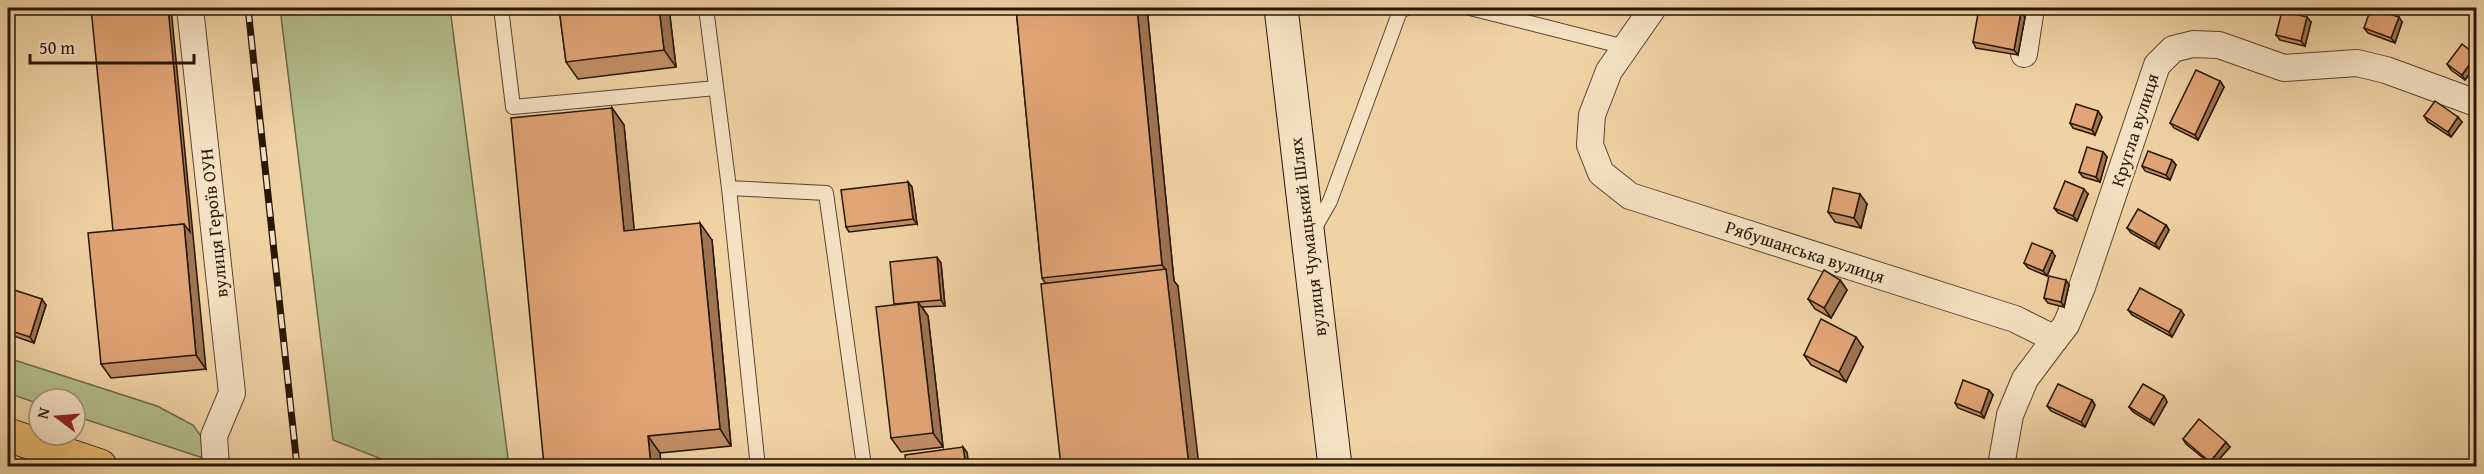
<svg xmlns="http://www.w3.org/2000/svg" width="2484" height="474" font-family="'Gentium Book Plus',serif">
  <rect width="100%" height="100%" fill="#f0d3a5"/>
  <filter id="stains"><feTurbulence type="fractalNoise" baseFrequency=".00333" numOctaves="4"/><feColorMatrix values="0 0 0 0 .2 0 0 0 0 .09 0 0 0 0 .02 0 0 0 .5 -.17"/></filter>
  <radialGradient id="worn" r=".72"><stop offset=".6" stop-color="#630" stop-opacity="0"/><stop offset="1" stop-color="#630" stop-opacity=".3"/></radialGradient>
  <!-- green -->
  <g fill="#b3be8b" stroke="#6d6a48" stroke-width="1.5">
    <polygon points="280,8 450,8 509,466 399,466 333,440"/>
    <polygon points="8,358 157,406 193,425 205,442 203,458 75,416 75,399 39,399 39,404 8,393"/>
  </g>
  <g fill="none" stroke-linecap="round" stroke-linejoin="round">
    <!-- service casing -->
    <g stroke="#59462c" stroke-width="16">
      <g id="service">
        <polyline points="501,8 513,107 716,88"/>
        <polyline points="706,8 729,188 826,193 864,466"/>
        <polyline points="1470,8 1625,47"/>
        <polyline points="729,188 757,458"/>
        <polyline points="1314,229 1330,201 1400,11 1407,8"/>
      </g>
    </g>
    <!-- minor casing -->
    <g stroke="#59462c" stroke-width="28">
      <g id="minor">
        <polyline points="190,8 232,393 214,436 216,466"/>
        <polyline points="1653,8 1609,71 1592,115 1590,145 1601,173 1630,196 2015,319 2055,339 2025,379 2010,415 2001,466"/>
        <polyline points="2024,54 2031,8"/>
        <polyline points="2055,339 2066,325 2082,287 2157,65 2173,49 2193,44 2219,45 2284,68 2357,63 2386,70 2476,103"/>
      </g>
    </g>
    <!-- secondary casing -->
    <g stroke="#271704" stroke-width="35">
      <polyline id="secondary" points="1281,8 1335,466"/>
    </g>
    <!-- primary casing -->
    <g stroke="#271704" stroke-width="35">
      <polyline id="primary" points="8,435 100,466"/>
    </g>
    <!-- service -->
    <use href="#service" stroke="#f5e2c4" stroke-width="14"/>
    <!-- minor -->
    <use href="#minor" stroke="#f5e2c4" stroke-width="26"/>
    <!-- secondary -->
    <use href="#secondary" stroke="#f5e2c4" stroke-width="33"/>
    <!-- primary -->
    <use href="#primary" stroke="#e8ba72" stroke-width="33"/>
    <!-- rail casing -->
    <g stroke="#271704" stroke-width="7">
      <polyline id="rail" points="248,8 297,466"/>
    </g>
    <!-- rail -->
    <use href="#rail" stroke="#f5e2c4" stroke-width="4.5" stroke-dasharray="14" stroke-linecap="butt"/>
  </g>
  <!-- wall -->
  <g fill="#c28e66" stroke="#271704" stroke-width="1.5">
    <polygon points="559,8 669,8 676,67 578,79 566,62"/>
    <polygon points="1016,8 1147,8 1174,281 1178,286 1045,283 1042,278"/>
    <polygon points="2021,12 2025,17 2018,55 1976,48 1973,42"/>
    <polygon points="2311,22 2305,46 2280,40 2276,35"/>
    <polygon points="2402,22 2395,43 2368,33 2364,28"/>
    <polygon points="2476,55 2476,65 2465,80 2451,70 2447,64"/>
    <polygon points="2220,81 2224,87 2198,140 2174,128 2170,123"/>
    <polygon points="612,108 624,125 634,230 712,240 731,446 660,453 661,466 544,466"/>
    <polygon points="2098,111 2102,117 2095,135 2073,128 2070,123"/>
    <polygon points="2424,116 2462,122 2451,137 2428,122"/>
    <polygon points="2103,152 2107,157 2100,182 2083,177 2079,172"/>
    <polygon points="2172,160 2176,165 2170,180 2145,171 2142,166"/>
    <polygon points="908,182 912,187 917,224 849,232 846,227"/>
    <polygon points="2088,194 2077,221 2058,213 2054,208"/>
    <polygon points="1867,204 1861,228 1835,222 1828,212"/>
    <polygon points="2166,225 2169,230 2159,249 2131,233 2127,228"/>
    <polygon points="113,231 206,369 111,378 101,364"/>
    <polygon points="2055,256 2047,276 2028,268 2024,263"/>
    <polygon points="941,263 945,306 922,307 928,316 943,447 901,452 891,438 894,305"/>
    <polygon points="1840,280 1847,290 1831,318 1815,309 1808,299"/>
    <polygon points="2069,285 2064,307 2048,303 2044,298"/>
    <polygon points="8,288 46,305 34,343 8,334"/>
    <polygon points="2128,310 2184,315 2172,337 2132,315"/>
    <polygon points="1863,347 1846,382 1811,365 1804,355"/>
    <polygon points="1993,395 1984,418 1958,408 1955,403"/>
    <polygon points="2164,396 2167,402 2154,425 2133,412 2129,407"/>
    <polygon points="2092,400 2095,405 2085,427 2051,411 2047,406"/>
    <polygon points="2183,439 2230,447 2213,466 2186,444"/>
  </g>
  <!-- shaded-wall -->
  <g fill="#9e7453" stroke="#271704" stroke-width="1.5">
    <polygon points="168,8 171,8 206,369 196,355 184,224"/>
    <polygon points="659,8 669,8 676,67 664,50"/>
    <polygon points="1137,8 1147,8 1174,281 1178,286 1199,466 1189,466 1166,270 1162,265"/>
    <polygon points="2021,12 2025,17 2018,55 2014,50"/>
    <polygon points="2307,17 2311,22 2305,46 2301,41"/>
    <polygon points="2399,17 2402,22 2395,43 2391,38"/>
    <polygon points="2476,55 2476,65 2465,80 2462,75"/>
    <polygon points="2220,81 2224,87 2198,140 2195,135"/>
    <polygon points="612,108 624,125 636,248 624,231"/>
    <polygon points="2098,111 2102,117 2095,135 2092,130"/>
    <polygon points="2458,117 2462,122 2451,137 2448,132"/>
    <polygon points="2103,152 2107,157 2100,182 2096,177"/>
    <polygon points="2172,160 2176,165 2170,180 2166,175"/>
    <polygon points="908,182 912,187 917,224 913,219"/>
    <polygon points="2084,189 2088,194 2077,221 2073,216"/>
    <polygon points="1860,194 1867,204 1861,228 1854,218"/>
    <polygon points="700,223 712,240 731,446 720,429"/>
    <polygon points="2166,225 2169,230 2159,249 2155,244"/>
    <polygon points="2052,251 2055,256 2047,276 2043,271"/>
    <polygon points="937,257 941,263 945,306 941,300"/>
    <polygon points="1840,280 1847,290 1831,318 1824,308"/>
    <polygon points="2066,280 2069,285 2064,307 2061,302"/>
    <polygon points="42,299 46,305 34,343 30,337"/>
    <polygon points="918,302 928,316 943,447 933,433"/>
    <polygon points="2181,310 2184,315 2172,337 2169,332"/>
    <polygon points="1856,337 1863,347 1846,382 1839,372"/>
    <polygon points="1989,390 1993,395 1984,418 1981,413"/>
    <polygon points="2164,396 2167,402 2154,425 2150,420"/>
    <polygon points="2092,400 2095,405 2085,427 2081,422"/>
    <polygon points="648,436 660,453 661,466 651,466"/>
    <polygon points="2226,442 2230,447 2213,466 2210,462"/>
    <polygon points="963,447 967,452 969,466 966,466"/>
  </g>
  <!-- building -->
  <g fill="#e1a577" stroke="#271704" stroke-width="1.5">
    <polygon points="91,8 168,8 190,232 184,224 113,231"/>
    <polygon points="559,8 659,8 664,50 566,62"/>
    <polygon points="1016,8 1137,8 1162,265 1042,278"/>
    <polygon points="1979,8 1998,8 2021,12 2014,50 1973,42"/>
    <polygon points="2371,8 2399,17 2391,38 2364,28"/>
    <polygon points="2282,11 2307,17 2301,41 2276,35"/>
    <polygon points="2462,44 2476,55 2462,75 2447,64"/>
    <polygon points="2196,70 2220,81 2195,135 2170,123"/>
    <polygon points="2435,101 2458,117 2448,132 2424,116"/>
    <polygon points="2076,104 2098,111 2092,130 2070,123"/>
    <polygon points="612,108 624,231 700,223 720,429 648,436 651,466 544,466 511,118"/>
    <polygon points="2087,147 2103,152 2096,177 2079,172"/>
    <polygon points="2148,151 2172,160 2166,175 2142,166"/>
    <polygon points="2065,181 2084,189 2073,216 2054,208"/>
    <polygon points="908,182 913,219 846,227 841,190"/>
    <polygon points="1833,188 1860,194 1854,218 1828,212"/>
    <polygon points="2138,209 2166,225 2155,244 2127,228"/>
    <polygon points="184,224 196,355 101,364 88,233"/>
    <polygon points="2032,243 2052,251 2043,271 2024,263"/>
    <polygon points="937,257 941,300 894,304 890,262"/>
    <polygon points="1166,269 1189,466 1061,466 1041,284"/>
    <polygon points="1824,270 1840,280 1824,308 1808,299"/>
    <polygon points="2049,276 2066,280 2061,302 2044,298"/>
    <polygon points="8,288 42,299 30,337 8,330"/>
    <polygon points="2140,288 2181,310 2169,332 2128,310"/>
    <polygon points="918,302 933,433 891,438 876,307"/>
    <polygon points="1821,319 1856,337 1839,372 1804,355"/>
    <polygon points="1963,380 1989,390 1981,413 1955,403"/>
    <polygon points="2058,384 2092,400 2081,422 2047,406"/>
    <polygon points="2143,384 2164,396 2150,420 2129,407"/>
    <polygon points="2199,419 2226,442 2210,462 2183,439"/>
    <polygon points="963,447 966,466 906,466 905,455"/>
  </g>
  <g text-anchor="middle" stroke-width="4.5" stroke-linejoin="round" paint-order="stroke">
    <!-- street labels -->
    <g font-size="18" fill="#271704" stroke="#f5e2c4">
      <text transform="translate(2135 130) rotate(-72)" y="6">Кругла вулиця</text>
      <text transform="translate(214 223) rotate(-96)" y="6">вулиця Героїв ОУН</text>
      <text transform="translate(1308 237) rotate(-97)" y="6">вулиця Чумацький Шлях</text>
      <text transform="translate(1805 252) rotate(18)" y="6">Рябушанська вулиця</text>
    </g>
  </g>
  <!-- margin -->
  <rect width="2484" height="474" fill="none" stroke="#f0d3a5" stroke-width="30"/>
  <rect x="9" y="9" width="2466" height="456" fill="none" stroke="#271704" stroke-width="3"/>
  <rect x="15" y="15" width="2454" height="444" fill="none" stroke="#271704" stroke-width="1.5"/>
  <!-- north arrow -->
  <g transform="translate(57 417) rotate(286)"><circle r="28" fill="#f5e2c4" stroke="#a39177" stroke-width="1.5"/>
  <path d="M0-4.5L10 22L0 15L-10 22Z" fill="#8f2418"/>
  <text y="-9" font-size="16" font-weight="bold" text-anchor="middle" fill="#271704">N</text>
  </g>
  <!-- scale -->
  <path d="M30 54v9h164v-9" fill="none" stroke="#271704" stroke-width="3"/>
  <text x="39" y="54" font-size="18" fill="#271704" stroke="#f5e2c4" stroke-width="4.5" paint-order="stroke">50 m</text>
  <rect width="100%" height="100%" filter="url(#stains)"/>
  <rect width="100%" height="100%" fill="url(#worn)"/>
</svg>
